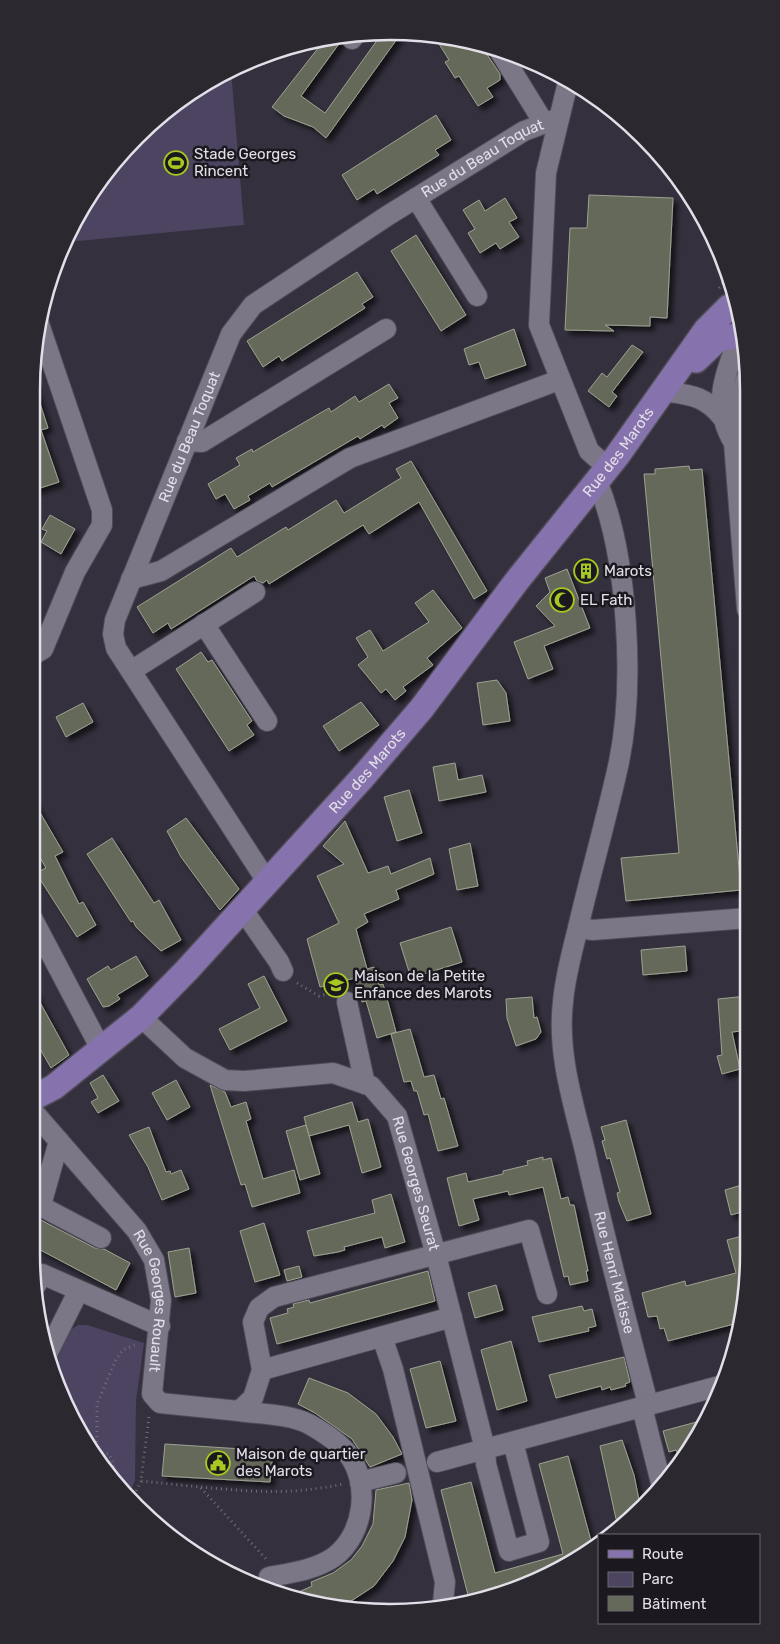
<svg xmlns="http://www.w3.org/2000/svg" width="780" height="1644" font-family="Rubik,sans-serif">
  <defs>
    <filter id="shadow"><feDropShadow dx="4.5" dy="4.5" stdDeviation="2.5" flood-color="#0009"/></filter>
  </defs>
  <rect width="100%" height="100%" fill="#34303d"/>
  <!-- green -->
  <g fill="#4d4461">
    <polygon points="231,70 244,225 68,242 68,236 92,190 137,136 191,92"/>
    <polygon points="78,1325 87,1325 144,1343 136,1401 135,1480 128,1497 106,1473 50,1370 50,1366 69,1331"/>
  </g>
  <!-- building -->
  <g fill="#65695a" stroke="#9da291" filter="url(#shadow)">
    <polygon points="390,31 402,32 326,138 313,127 284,116 272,107 326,38 341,36 341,41 301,96 325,113 383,32"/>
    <polygon points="434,36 460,38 480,44 500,74 500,80 487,88 493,97 478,106 459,76 455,78 445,62 449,60"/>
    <polygon points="436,115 451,140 435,150 439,155 377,194 374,189 357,200 342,175"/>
    <polygon points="589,195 673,198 667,318 650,317 650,326 605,325 614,331 565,330 570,228 587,228"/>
    <polygon points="505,198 517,218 509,222 519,237 500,249 496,243 480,253 468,233 475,229 463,210 479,200 485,211"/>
    <polygon points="416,235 466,315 441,331 391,251"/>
    <polygon points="357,272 373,297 362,304 365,308 282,361 279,356 263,367 247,341"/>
    <polygon points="514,329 526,365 485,379 479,362 469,365 464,349"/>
    <polygon points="632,345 643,352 612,392 617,396 609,407 588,391 602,373 607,377"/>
    <polygon points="389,384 398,398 389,403 398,418 384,428 382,425 360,439 358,436 272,487 270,483 248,496 250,500 234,509 225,494 216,499 208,484 240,465 236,458 252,449 253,452 329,408 331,412 355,396 359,402"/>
    <polygon points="32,385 34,385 48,428 41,430 59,482 31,491"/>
    <polygon points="411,461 487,591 474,599 419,502 369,534 363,525 269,584 267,580 263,583 257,581 254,576 171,629 168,623 153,633 137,607 231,548 237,557 286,527 288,530 336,500 344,513 401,478 396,469"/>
    <polygon points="689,466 690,470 702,469 741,890 626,901 621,858 679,853 644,474 655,474 655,469"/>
    <polygon points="50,515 75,529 61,554 41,542 47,531 42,529"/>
    <polygon points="567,569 590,628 544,646 553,669 528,679 514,642 555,626 536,606 550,592 545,578"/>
    <polygon points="433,590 462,628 427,658 433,665 403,687 406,691 395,700 386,689 381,693 358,665 368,657 356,638 370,630 383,651 429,622 415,603"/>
    <polygon points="201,652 208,662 212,660 252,721 247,725 254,735 229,751 176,669"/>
    <polygon points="497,680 506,693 510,721 483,725 477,683"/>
    <polygon points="361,702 379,725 339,751 323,726"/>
    <polygon points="83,703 93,722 66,737 56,717"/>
    <polygon points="455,763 458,780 482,775 486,792 439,801 433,767"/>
    <polygon points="409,790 422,833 397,841 384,797"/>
    <polygon points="31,797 63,852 55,856 79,904 83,902 96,925 77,937 36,873 46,868 31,842"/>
    <polygon points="186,818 239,889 220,910 181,857 167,831"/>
    <polygon points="345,821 368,873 388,866 391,874 430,858 434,874 396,890 399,899 364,914 368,922 356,929 367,969 374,967 379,985 383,984 396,1032 377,1038 366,1001 362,1002 355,978 320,987 307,939 339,923 317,876 344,864 323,846"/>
    <polygon points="112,838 154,903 159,900 181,940 161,951 136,927 133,921 131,922 87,854"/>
    <polygon points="470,843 478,886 457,890 449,849"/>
    <polygon points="451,927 462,962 411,978 400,943"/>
    <polygon points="685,946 687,971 643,975 641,950"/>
    <polygon points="136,956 148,976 117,995 120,999 109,1006 103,1007 87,979 108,966 111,970"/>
    <polygon points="264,976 287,1021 230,1050 219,1029 260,1008 248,984"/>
    <polygon points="31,986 69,1055 51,1068 31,1033"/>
    <polygon points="747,996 748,1021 740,1022 741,1031 732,1032 740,1069 722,1074 717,1056 722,1055 718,999"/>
    <polygon points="532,997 534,1018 537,1017 541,1032 536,1039 516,1046 507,1018 506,999"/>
    <polygon points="410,1029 424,1077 434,1075 441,1099 444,1098 458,1146 438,1151 428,1114 424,1115 417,1091 414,1091 411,1081 404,1082 391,1034"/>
    <polygon points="103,1075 119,1101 98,1113 91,1102 98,1098 90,1083"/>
    <polygon points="176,1080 190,1107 167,1120 152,1093"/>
    <polygon points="210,1085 225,1092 231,1107 246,1102 251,1119 246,1121 263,1179 294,1170 300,1193 252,1207 245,1184 241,1185"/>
    <polygon points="352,1102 358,1122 368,1119 381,1167 362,1173 349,1125 309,1136 304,1117"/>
    <polygon points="626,1120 651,1214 627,1221 619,1202 617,1193 620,1192 610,1158 607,1159 602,1141 605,1140 601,1127"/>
    <polygon points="306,1125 320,1174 300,1180 286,1131"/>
    <polygon points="149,1127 166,1172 170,1171 171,1174 181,1170 189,1189 162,1200 148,1167 129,1135"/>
    <polygon points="543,1157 543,1160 551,1158 561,1199 568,1197 570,1205 574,1205 588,1271 586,1271 588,1281 570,1285 568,1276 564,1277 543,1187 509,1195 508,1191 473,1199 479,1220 459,1226 447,1178 466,1173 468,1182 503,1174 503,1171 528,1165 527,1161"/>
    <polygon points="748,1183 749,1210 731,1215 725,1190"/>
    <polygon points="391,1194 405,1242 385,1248 382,1237 344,1247 345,1250 338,1252 314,1256 307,1231 375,1213 372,1200"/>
    <polygon points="31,1215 95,1248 104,1249 130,1263 116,1290 31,1245"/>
    <polygon points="264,1223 280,1275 255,1282 240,1231"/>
    <polygon points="742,1236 748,1258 742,1322 668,1341 664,1328 660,1329 657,1316 648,1317 642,1293 685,1281 686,1286 736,1273 727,1240"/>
    <polygon points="189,1248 196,1293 175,1297 168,1252"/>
    <polygon points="299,1266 302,1277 287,1281 284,1270"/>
    <polygon points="428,1271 435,1301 277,1344 270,1318 288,1313 287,1309 294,1307 293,1304 309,1300 310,1303"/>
    <polygon points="496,1285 503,1310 475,1318 468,1293"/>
    <polygon points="582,1306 584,1311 592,1309 596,1326 588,1328 589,1331 539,1342 532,1317"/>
    <polygon points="511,1341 527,1401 497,1410 481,1350"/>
    <polygon points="624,1357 630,1382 625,1384 626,1386 611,1390 610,1387 602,1390 601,1386 556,1398 549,1375"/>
    <polygon points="440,1361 456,1421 426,1428 410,1369"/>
    <polygon points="309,1378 348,1393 376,1414 393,1437 402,1454 370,1467 352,1439 315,1413 298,1404"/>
    <polygon points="704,1420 680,1458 676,1450 669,1452 663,1431"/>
    <polygon points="622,1440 634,1475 640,1505 640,1509 624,1524 616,1519 600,1446"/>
    <polygon points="165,1444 273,1451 270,1482 162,1476"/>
    <polygon points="568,1456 593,1548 549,1576 500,1591 498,1586 468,1595 441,1490 471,1482 495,1573 563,1554 539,1464"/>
    <polygon points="409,1483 412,1500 405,1537 393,1561 374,1586 342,1607 320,1606 292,1595 312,1586 311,1582 333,1573 351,1560 362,1546 373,1524 376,1490"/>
  </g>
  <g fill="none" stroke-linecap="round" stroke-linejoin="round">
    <!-- minor casing -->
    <g stroke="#4f4c57" stroke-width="22">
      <g id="minor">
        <polyline points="352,39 355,35"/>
        <polyline points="499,50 544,123"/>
        <polyline points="568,82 546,173 539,325 589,451 608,468"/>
        <polyline points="416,198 477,296"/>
        <polyline points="746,379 738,404 734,443 747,609"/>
        <path d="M670,392C693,395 707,398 722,417"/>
        <polyline points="187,441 202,442 386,329"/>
        <path d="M734,443C711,405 725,377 738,339"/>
        <path id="s1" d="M597,481C628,556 635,683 619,762C607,817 591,872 578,928C572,952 565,977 563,1002C557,1053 573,1102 585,1151C604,1236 626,1320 648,1404"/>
        <polyline points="131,579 161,571 350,458 559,380"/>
        <polyline points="204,624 267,721"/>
        <polyline points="31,656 43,649 75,572 102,525 102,510 38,321"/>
        <polyline points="131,671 255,592"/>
        <path id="s2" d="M268,883L116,648L113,634L115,620L231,334L253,305L387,216L524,131L559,118"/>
        <polyline points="243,910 279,962 283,971"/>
        <polyline points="31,916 101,1049"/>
        <polyline points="578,928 593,930 748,918"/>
        <polyline points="347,1002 365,1084"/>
        <path id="s3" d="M141,1017L185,1058L225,1080L244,1081L333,1073L371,1086L397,1116L436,1255L485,1449L723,1385"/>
        <path id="s4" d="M31,1109L137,1231L154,1260L161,1300L152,1394L160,1403L239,1411L253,1398L262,1370L253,1322L259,1308L274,1297L529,1230L547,1294"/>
        <polyline points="31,1201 101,1238"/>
        <polyline points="41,1205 59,1141"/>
        <polyline points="36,1285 42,1274 160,1326"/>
        <polyline points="382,1337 393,1369 445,1582 443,1603 439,1609"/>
        <polyline points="48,1352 78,1292"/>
        <polyline points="262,1370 452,1317"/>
        <polyline points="642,1407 662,1487"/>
        <path d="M239,1411C260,1414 290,1414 309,1424C323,1432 339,1442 348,1454C371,1484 364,1535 334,1557C315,1570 291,1573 269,1577L271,1587"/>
        <polyline points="437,1462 485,1449 486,1464 509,1551 539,1542 513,1442"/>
        <polyline points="360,1482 396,1473"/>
      </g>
    </g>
    <!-- major casing -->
    <g stroke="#4f4c57" stroke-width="28">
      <g id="major">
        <polyline points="696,360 718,339 736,336"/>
        <path id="s5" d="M31,1099L54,1087L141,1017L187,970L362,778L422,708L516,582L617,456L706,330L729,307"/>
      </g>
    </g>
    <!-- path -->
    <g stroke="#726e7a" stroke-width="3" stroke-dasharray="1 4" stroke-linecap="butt">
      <polyline points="719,288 728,277"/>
      <polyline points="297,983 319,996 332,993"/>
      <polyline points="149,1417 141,1481 200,1487 267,1560"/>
      <polyline points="108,1475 114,1465 109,1454 97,1451 97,1404 116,1359 123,1350 137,1344"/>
      <path d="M201,1487C253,1492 292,1495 343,1484"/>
      <polyline points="132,1500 141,1481"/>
    </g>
    <!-- minor -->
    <use href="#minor" stroke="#7b7787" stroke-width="20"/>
    <!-- major -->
    <use href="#major" stroke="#8672ac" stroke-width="25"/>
  </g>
  <!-- icons -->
  <defs>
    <g id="stadium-ring" transform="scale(1.25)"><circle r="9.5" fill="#1b191f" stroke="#a6c820" stroke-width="1.5"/><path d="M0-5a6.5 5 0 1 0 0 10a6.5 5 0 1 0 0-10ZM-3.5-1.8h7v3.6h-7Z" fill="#a6c820"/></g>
    <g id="building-ring" transform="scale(1.25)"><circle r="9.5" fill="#1b191f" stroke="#a6c820" stroke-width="1.5"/><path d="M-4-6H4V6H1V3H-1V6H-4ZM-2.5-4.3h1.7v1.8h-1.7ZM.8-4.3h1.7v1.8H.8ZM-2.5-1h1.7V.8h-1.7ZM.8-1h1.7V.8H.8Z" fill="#a6c820"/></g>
    <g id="mosque-ring" transform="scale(1.25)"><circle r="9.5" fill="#1b191f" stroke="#a6c820" stroke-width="1.5"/><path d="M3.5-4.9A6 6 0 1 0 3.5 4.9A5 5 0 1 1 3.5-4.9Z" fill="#a6c820"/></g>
    <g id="school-ring" transform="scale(1.25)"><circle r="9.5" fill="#1b191f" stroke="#a6c820" stroke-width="1.5"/><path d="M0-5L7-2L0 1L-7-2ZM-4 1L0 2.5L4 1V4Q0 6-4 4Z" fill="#a6c820"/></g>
    <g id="civic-ring" transform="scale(1.25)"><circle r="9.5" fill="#1b191f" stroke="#a6c820" stroke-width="1.5"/><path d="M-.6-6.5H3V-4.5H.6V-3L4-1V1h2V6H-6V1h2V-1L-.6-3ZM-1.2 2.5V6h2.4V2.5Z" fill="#a6c820"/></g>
  </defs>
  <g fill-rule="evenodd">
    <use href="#stadium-ring" x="176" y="163"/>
    <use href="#building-ring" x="586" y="571"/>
    <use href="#mosque-ring" x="562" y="600"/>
    <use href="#school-ring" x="336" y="985"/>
    <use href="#civic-ring" x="218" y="1463"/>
  </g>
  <g text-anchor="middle" stroke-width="5" stroke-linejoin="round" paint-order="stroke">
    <!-- poi labels -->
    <g font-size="15" fill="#e2dfe8" stroke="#1b191f" text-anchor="start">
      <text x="194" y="159">Stade Georges<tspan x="194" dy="17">Rincent</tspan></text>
      <text x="604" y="576">Marots</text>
      <text x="580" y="605">EL Fath</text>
      <text x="354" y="981">Maison de la Petite<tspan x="354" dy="17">Enfance des Marots</tspan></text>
      <text x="236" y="1459">Maison de quartier<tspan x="236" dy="17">des Marots</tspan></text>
    </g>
    <!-- street labels -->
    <g font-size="15" fill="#e2dfe8" stroke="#1b191f">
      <text dy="5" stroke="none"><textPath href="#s2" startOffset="926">Rue du Beau Toquat</textPath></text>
      <text dy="5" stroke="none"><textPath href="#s2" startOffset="506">Rue du Beau Toquat</textPath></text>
      <text dy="5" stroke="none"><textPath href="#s5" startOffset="878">Rue des Marots</textPath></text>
      <text dy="5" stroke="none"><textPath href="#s5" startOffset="472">Rue des Marots</textPath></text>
      <text dy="5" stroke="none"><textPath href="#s3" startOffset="364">Rue Georges Seurat</textPath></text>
      <text dy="5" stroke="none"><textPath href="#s1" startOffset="808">Rue Henri Matisse</textPath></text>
      <text dy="5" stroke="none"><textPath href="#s4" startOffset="235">Rue Georges Rouault</textPath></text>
    </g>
  </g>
  <!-- crop -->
  <path d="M0 0H780V1644H0ZM390 40H390A350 350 0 0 1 740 390V1254A350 350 0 0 1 390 1604H390A350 350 0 0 1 40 1254V390A350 350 0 0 1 390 40Z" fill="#2b292f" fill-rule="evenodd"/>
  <path fill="none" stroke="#e2dfe8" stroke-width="2.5" d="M390 40H390A350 350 0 0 1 740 390V1254A350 350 0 0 1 390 1604H390A350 350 0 0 1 40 1254V390A350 350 0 0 1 390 40Z"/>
  <!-- legend -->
  <rect x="598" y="1534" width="162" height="90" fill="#1b191f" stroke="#6b686f"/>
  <rect x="608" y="1550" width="25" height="8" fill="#8672ac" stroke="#6b686f"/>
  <text x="642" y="1559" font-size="15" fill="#e2dfe8">Route</text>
  <rect x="608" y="1572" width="25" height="15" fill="#4d4461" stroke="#6b686f"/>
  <text x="642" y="1584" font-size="15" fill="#e2dfe8">Parc</text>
  <rect x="608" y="1596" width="25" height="15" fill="#65695a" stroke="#6b686f"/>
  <text x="642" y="1609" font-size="15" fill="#e2dfe8">Bâtiment</text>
</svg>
